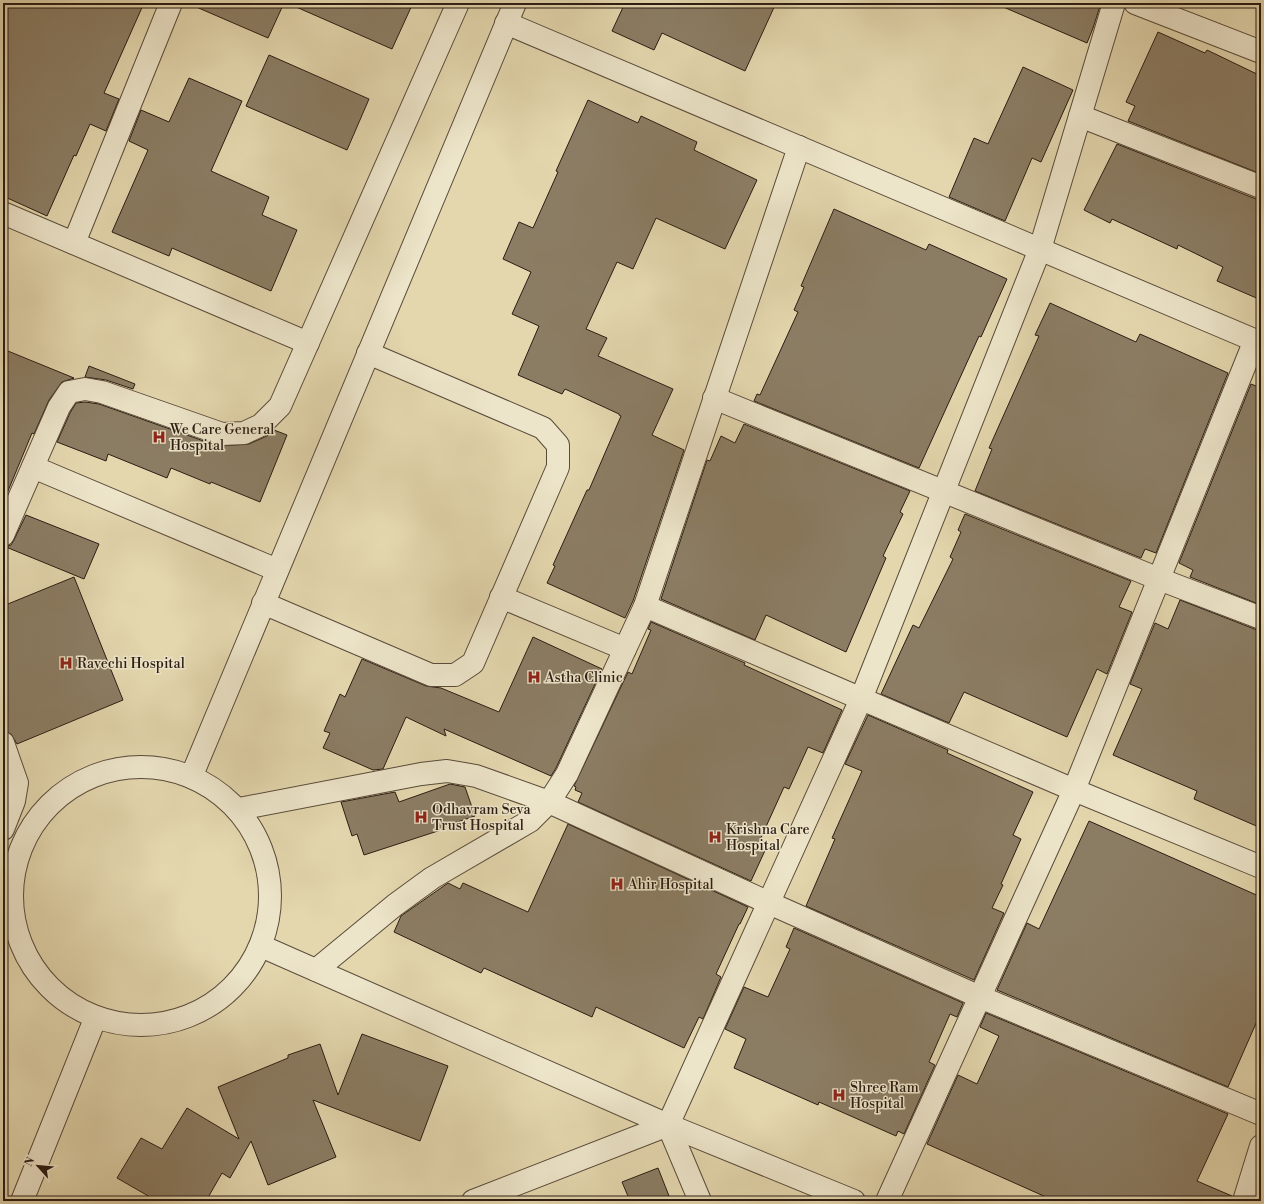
<svg xmlns="http://www.w3.org/2000/svg" width="1264" height="1204" font-family="'Libre Bodoni',serif">
  <rect width="100%" height="100%" fill="#e4d7ae"/>
  <filter id="stains"><feTurbulence type="fractalNoise" baseFrequency=".005" numOctaves="4"/><feColorMatrix values="0 0 0 0 .2 0 0 0 0 .09 0 0 0 0 .02 0 0 0 .5 -.17"/></filter>
  <radialGradient id="worn" r=".72"><stop offset=".6" stop-color="#630" stop-opacity="0"/><stop offset="1" stop-color="#630" stop-opacity=".3"/></radialGradient>
  <!-- building -->
  <g fill="#8b7d64" stroke="#2b1c13">
    <polygon points="3,3 144,3 104,93 119,99 106,131 90,124 76,156 74,155 47,216 3,196"/>
    <polygon points="187,3 284,3 268,38"/>
    <polygon points="287,3 413,3 392,49"/>
    <polygon points="625,3 776,3 745,71 662,33 654,50 612,31"/>
    <polygon points="994,3 1101,3 1093,28 1087,43"/>
    <polygon points="1158,32 1205,53 1207,50 1261,76 1261,174 1128,121 1135,106 1126,102"/>
    <polygon points="269,55 369,99 347,150 246,106"/>
    <polygon points="1023,67 1073,90 1041,162 1032,158 1005,221 949,197 974,138 988,144"/>
    <polygon points="189,78 242,101 211,171 269,197 262,215 297,230 271,291 172,248 169,256 112,232 148,150 129,141 141,110 169,122"/>
    <polygon points="588,100 638,123 641,116 697,142 694,150 757,180 725,249 656,218 633,269 617,262 586,329 607,338 598,356 673,389 652,435 684,450 633,601 625,618 547,583 555,566 553,565 587,490 589,490 621,416 619,415 619,414 565,389 562,394 518,375 539,326 512,314 531,272 503,259 519,222 533,228 558,172 556,171"/>
    <polygon points="1117,144 1256,199 1261,199 1261,300 1217,281 1223,267 1178,245 1177,249 1112,219 1110,223 1084,210"/>
    <polygon points="834,209 926,250 929,244 1007,279 981,337 979,336 919,468 754,401 757,394 760,395 798,312 794,310 804,287 801,286"/>
    <polygon points="1050,303 1136,342 1140,334 1228,373 1156,553 1145,549 1141,558 975,491 992,449 989,448 1039,336 1035,335"/>
    <polygon points="3,349 74,378 62,382 49,400 34,434 32,433 3,503"/>
    <polygon points="89,366 135,384 133,389 106,380 85,377"/>
    <polygon points="1251,384 1261,388 1261,605 1190,577 1193,570 1179,563"/>
    <polygon points="85,402 99,404 218,446 249,444 267,436 274,430 287,435 260,502 211,482 210,484 171,468 167,478 108,454 106,461 57,442 70,413 76,403"/>
    <polygon points="744,424 910,491 900,512 903,514 883,556 886,558 846,652 766,615 755,640 661,599 707,460 710,461 721,436 735,443"/>
    <polygon points="965,514 1131,581 1119,607 1132,612 1107,674 1097,669 1067,737 964,692 949,723 881,694 913,625 919,628 953,559 950,557 961,532 958,530"/>
    <polygon points="26,515 99,544 84,579 6,547 11,545 14,540"/>
    <polygon points="74,577 123,700 17,744 11,734 3,731 3,606"/>
    <polygon points="1180,600 1257,630 1261,630 1261,828 1194,799 1197,791 1113,755 1142,689 1130,684 1155,623 1168,629"/>
    <polygon points="651,622 745,663 744,665 842,710 823,753 808,747 789,789 784,787 760,840 768,844 751,881 578,802 582,793 575,790 576,787 574,786 628,672 632,674 651,630 648,629"/>
    <polygon points="533,637 602,669 556,768 551,776 444,729 446,736 406,717 383,769 373,770 323,748 330,733 324,731 340,694 345,697 362,659 426,686 441,688 499,712"/>
    <polygon points="868,715 948,750 947,753 1033,792 1013,835 1021,839 1001,884 1003,885 992,908 1004,913 974,980 806,906 835,839 832,838 862,771 845,764"/>
    <polygon points="450,784 465,787 475,816 443,827 444,829 364,855 357,834 352,836 341,802 395,792 399,802"/>
    <polygon points="1089,821 1261,897 1261,1012 1228,1087 997,990 1027,923 1039,929"/>
    <polygon points="568,824 748,907 740,924 739,924 716,974 721,977 703,1019 699,1017 684,1048 596,1007 592,1017 484,968 481,973 394,932 401,916 448,883 460,889 463,883 528,912"/>
    <polygon points="794,928 963,1003 957,1017 950,1014 929,1062 935,1065 904,1134 898,1131 896,1136 819,1102 818,1105 734,1068 746,1039 725,1029 744,987 768,997 790,949 786,947"/>
    <polygon points="986,1013 1228,1114 1197,1181 1232,1196 1232,1201 1055,1201 927,1144 958,1075 977,1084 999,1036 980,1027"/>
    <polygon points="362,1034 448,1066 420,1141 313,1100 336,1157 268,1185 251,1141 230,1178 222,1173 206,1201 157,1201 117,1178 141,1138 162,1149 187,1108 239,1139 218,1087 288,1058 288,1055 320,1044 338,1095"/>
    <polygon points="658,1168 671,1201 630,1201 622,1182"/>
  </g>
  <g fill="none" stroke-linecap="round" stroke-linejoin="round">
    <!-- minor casing -->
    <g stroke="#594b3a" stroke-width="24">
      <g id="minor">
        <polyline points="1135,3 1261,52"/>
        <polyline points="506,23 1261,343"/>
        <polyline points="1080,116 1261,187"/>
        <polyline points="3,213 308,343"/>
        <polyline points="74,243 171,3"/>
        <polyline points="714,398 1159,579 1261,618"/>
        <polyline points="33,467 277,570"/>
        <polyline points="3,535 59,407 69,392 85,389 102,392 222,434 244,433 261,425 280,406 458,3"/>
        <polyline points="501,597 625,649"/>
        <polyline points="263,603 431,675 455,675 473,663 558,467 558,445 543,428 368,353"/>
        <polyline points="645,606 1074,790 1261,867"/>
        <polyline points="3,743 17,783 14,801 3,829"/>
        <circle cx="141" cy="896" r="129"/>
        <polyline points="192,775 515,3"/>
        <polyline points="239,809 421,774 447,771 476,776 549,802 769,903 980,997 1261,1114"/>
        <polyline points="261,946 668,1125 854,1201"/>
        <polyline points="316,970 395,905 432,878 530,821 549,802 567,774 645,606 799,147"/>
        <polyline points="668,1125 700,1201"/>
        <polyline points="22,1201 95,1019"/>
        <polyline points="473,1201 668,1125 861,699 1040,249 1114,3"/>
        <polyline points="887,1201 1074,790 1255,340"/>
        <polyline points="1244,1201 1261,1146"/>
      </g>
    </g>
    <!-- minor -->
    <use href="#minor" stroke="#ede5ca" stroke-width="22"/>
  </g>
  <!-- icons -->
  <defs>
    <g id="hospital-bare" transform="scale(1.08)"><path d="M-5-5h3v3.5h4V-5h3V5h-3V1.5h-4V5h-3Z" fill="#8f2418" stroke="#ede5ca" stroke-width="2.5" paint-order="stroke"/></g>
  </defs>
  <g fill-rule="evenodd">
    <use href="#hospital-bare" x="159" y="437"/>
    <use href="#hospital-bare" x="66" y="663"/>
    <use href="#hospital-bare" x="534" y="677"/>
    <use href="#hospital-bare" x="421" y="817"/>
    <use href="#hospital-bare" x="715" y="837"/>
    <use href="#hospital-bare" x="617" y="884"/>
    <use href="#hospital-bare" x="839" y="1095"/>
  </g>
  <g text-anchor="middle" stroke-width="3" stroke-linejoin="round" paint-order="stroke">
    <!-- poi labels -->
    <g font-size="14" fill="#2b1c13" stroke="#ede5ca" text-anchor="start">
      <text x="170" y="434">We Care General<tspan x="170" dy="16">Hospital</tspan></text>
      <text x="77" y="668">Ravechi Hospital</text>
      <text x="545" y="682">Astha Clinic</text>
      <text x="432" y="814">Odhavram Seva<tspan x="432" dy="16">Trust Hospital</tspan></text>
      <text x="726" y="834">Krishna Care<tspan x="726" dy="16">Hospital</tspan></text>
      <text x="628" y="889">Ahir Hospital</text>
      <text x="850" y="1092">Shree Ram<tspan x="850" dy="16">Hospital</tspan></text>
    </g>
  </g>
  <!-- margin -->
  <rect width="1264" height="1204" fill="none" stroke="#e4d7ae" stroke-width="16"/>
  <rect x="4" y="4" width="1256" height="1196" fill="none" stroke="#2b1c13" stroke-width="2"/>
  <rect x="8" y="8" width="1248" height="1188" fill="none" stroke="#2b1c13"/>
  <!-- north arrow -->
  <g transform="translate(38 1166) rotate(297)" stroke="#ede5ca" stroke-width="3" paint-order="stroke">
  <path d="M0-3L7 15L0 10L-7 15Z" fill="#2b1c13"/>
  <text y="-6" font-size="11" font-weight="bold" text-anchor="middle" fill="#2b1c13">N</text>
  </g>
  <rect width="100%" height="100%" filter="url(#stains)"/>
  <rect width="100%" height="100%" fill="url(#worn)"/>
</svg>
